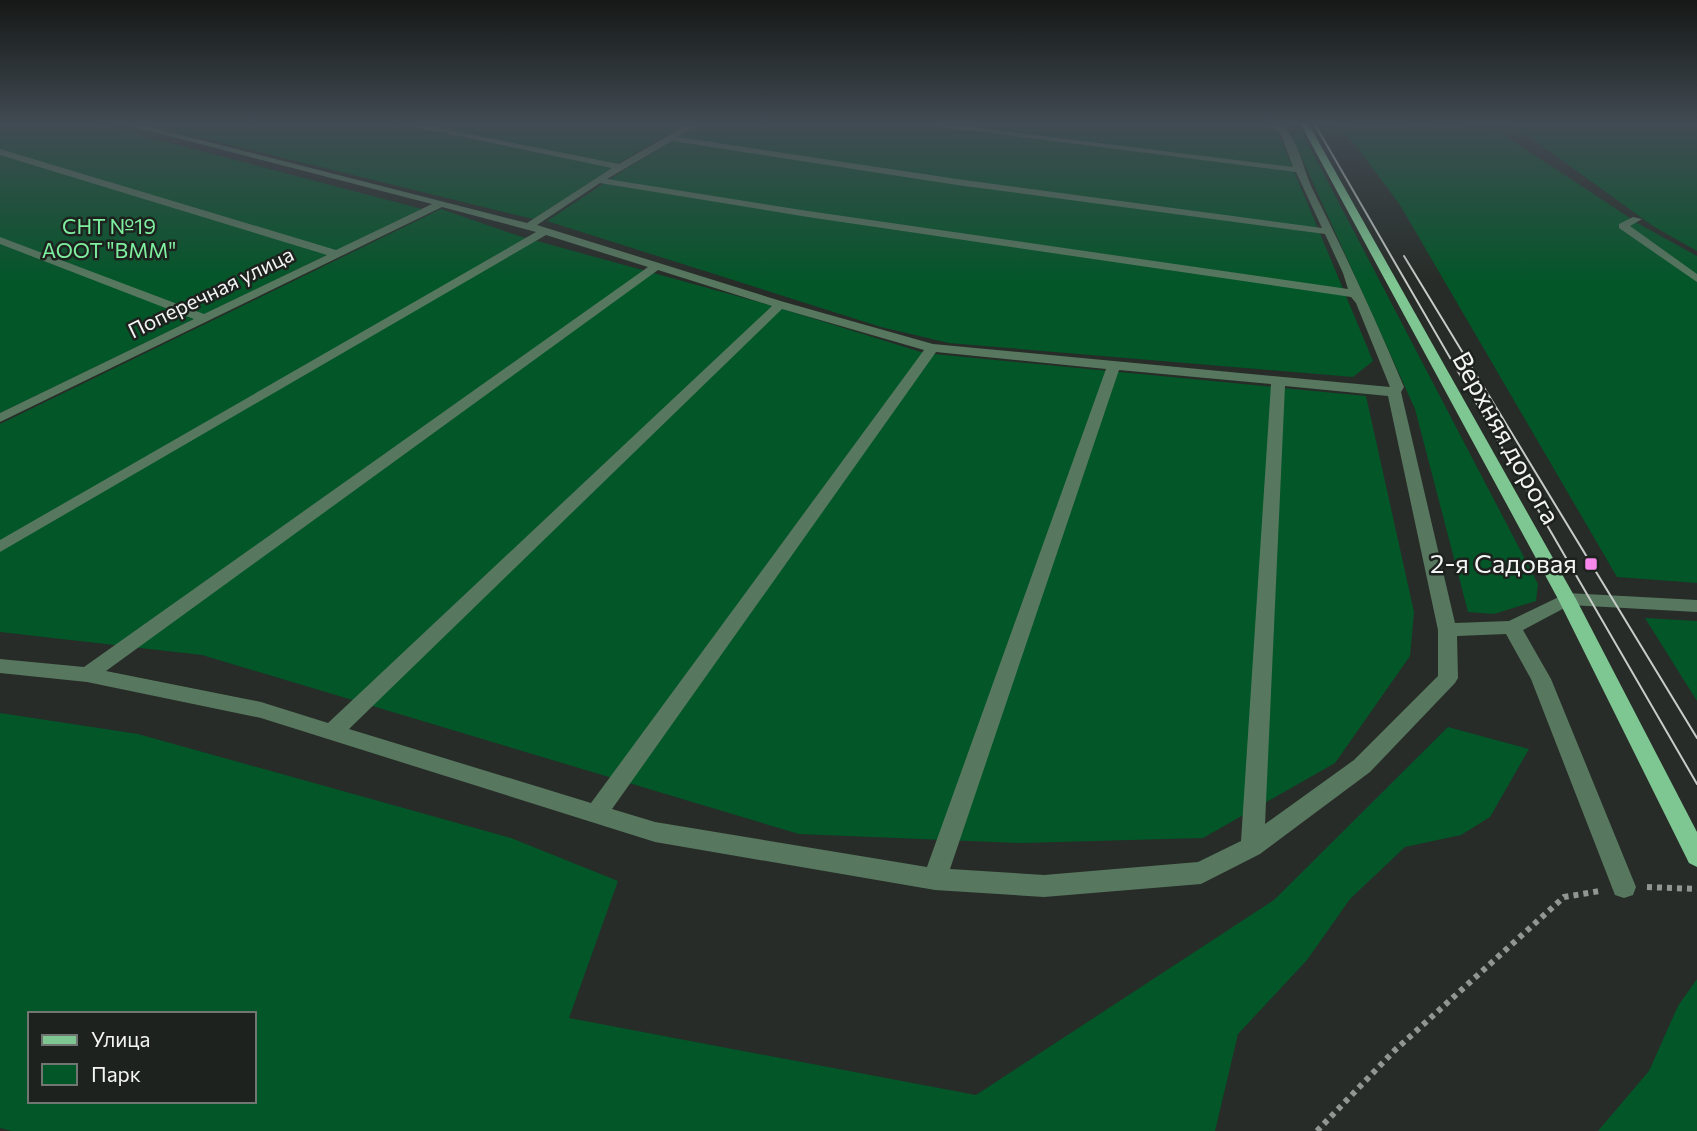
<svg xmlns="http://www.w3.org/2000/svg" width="1697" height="1131" font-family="Commissioner,sans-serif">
  <rect width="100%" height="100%" fill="#272c28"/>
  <!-- green -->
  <g fill="#035628" fill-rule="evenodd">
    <polygon points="0,123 94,123 422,209 0,413"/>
    <polygon points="140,123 389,123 614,167 533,219"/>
    <polygon points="407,123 687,123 617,164"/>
    <polygon points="703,123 1261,123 1277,130 1373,361 1353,377 949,343 881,327 547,221 624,170"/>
    <polygon points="1334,123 1417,128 1413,123 1415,123 1498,131 1639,224 1697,256 1697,583 1617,577 1400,205 1357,147"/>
    <polygon points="1510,123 1697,123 1697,251 1653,226"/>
    <polygon points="1290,132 1302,132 1538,584 1536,601 1494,614 1468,612 1415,409"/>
    <polygon points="441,209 519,236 773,306 924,353 1366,396 1414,612 1410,656 1335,763 1203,838 1021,843 799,834 202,655 0,632 0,424"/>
    <polygon points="1645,618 1697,621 1697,701"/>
    <path d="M0,713L138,734L511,838L618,881L569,1018L976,1095L1274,900L1448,727L1529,749L1490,817L1461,835L1405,847L1350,899L1307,960L1238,1034L1215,1131H12L0,1128ZM30,1014H254V1101H30Z"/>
    <polygon points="1697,979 1697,1131 1598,1131 1649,1071 1678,1006"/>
  </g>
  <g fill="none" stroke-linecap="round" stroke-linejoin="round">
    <!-- path -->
    <g stroke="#929693" stroke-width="6" stroke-dasharray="5 5" stroke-linecap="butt">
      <polyline points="1647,887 1697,889"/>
      <polyline points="1317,1131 1394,1051 1564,897 1600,891"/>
    </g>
    <!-- minor -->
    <g fill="#57785f" fill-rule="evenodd">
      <path d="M119,123H134L527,223L612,168L395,123H413L619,164L690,123H700L678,137L957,179L1322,228L1296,172L911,123H937L1293,167L1281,134L1265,123C1275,123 1283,125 1289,133C1300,148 1304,171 1312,188C1345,253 1375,318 1404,387L1401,392L1455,623L1509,621L1567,593L1697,600V612L1570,605L1523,630L1551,679L1636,887L1633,895L1624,898L1615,895L1531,679L1506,634L1457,636L1458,678L1455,683L1370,772L1260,854L1201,884L1044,897L935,890L655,842L261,718L87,682L0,673V659L84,667L648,267L546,235L0,552V540L536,232L442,207L0,422V413L194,319L0,244V237L204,314L327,255L0,155V149L336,250L432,204ZM672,141L957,185L1325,234L1343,273L1348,289L808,211L607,179ZM600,183L808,217L1351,297L1356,303L1390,387L933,344L784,302L537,225ZM658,270L772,306L328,723L261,702L106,671ZM782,309L924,350L591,803L349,729ZM936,352L1106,369L927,867L655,822L612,809ZM1119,370L1271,384L1241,841L1198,862L1044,875L950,869ZM1285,386L1388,396L1438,630V676L1354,760L1265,824Z"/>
      <polygon points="1633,217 1642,219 1630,226 1697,274 1697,282 1619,228 1619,224"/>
    </g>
    <!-- major -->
    <polygon fill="#7fc792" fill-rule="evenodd" points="1300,123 1308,123 1576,599 1697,832 1697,867 1689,863 1558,599"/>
    <!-- tram -->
    <g stroke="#c8ccc9" stroke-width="2">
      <polyline points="1314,123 1697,784"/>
      <polyline points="1404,256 1697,738"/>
    </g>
  </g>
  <!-- sky -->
  <linearGradient id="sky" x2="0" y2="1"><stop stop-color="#151816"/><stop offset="0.44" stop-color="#414b53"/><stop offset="1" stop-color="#414b53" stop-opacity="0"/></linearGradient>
  <rect width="1697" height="282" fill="url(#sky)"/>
  <!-- markers -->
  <rect fill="#f888eb" stroke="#1d221e" stroke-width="2.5" x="1584" y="557" width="14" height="14" rx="3.5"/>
  <g text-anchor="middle" stroke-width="5" stroke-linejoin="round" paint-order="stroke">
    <!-- far-park labels -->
    <g font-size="21" fill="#7def9f" stroke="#1d221e">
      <text x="109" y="234">СНТ №19<tspan x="109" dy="24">АООТ "ВММ"</tspan></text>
    </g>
    <!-- far-street labels -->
    <g font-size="21" fill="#f2f5f3" stroke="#1d221e">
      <text transform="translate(211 293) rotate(-26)" y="7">Поперечная улица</text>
    </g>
    <!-- street labels -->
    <g font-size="26" fill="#f2f5f3" stroke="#1d221e">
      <text transform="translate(1506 438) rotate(61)" y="9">Верхняя дорога</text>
    </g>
    <!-- poi labels -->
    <g font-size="26" fill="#f2f5f3" stroke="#1d221e" text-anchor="end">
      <text x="1577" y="573">2-я Садовая</text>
    </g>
  </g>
  <!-- legend -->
  <rect x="28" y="1012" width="228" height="91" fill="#1d221e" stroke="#727673" stroke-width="2"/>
  <rect x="42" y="1035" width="35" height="10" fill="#7fc792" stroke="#727673" stroke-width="2"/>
  <text x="91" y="1047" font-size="21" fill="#f2f5f3">Улица</text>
  <rect x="42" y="1064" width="35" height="21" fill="#035628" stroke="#727673" stroke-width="2"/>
  <text x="91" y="1082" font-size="21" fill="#f2f5f3">Парк</text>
</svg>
